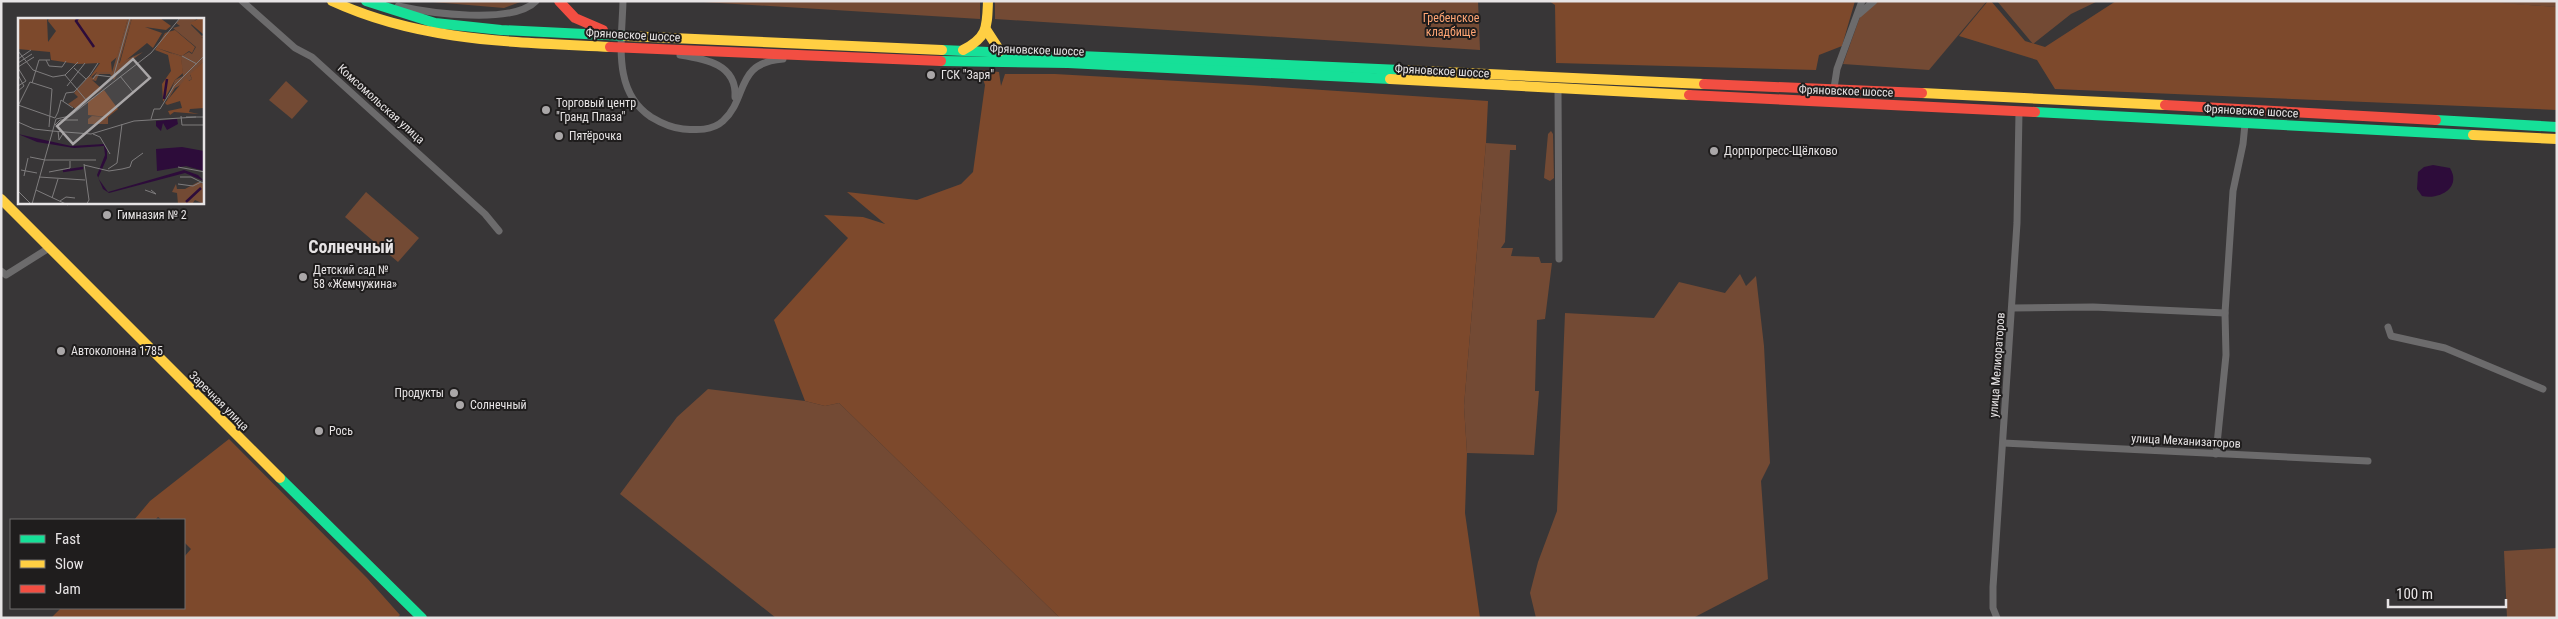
<svg xmlns="http://www.w3.org/2000/svg" width="2558" height="619" font-family="'Roboto Condensed',sans-serif">
  <rect width="100%" height="100%" fill="#383637"/>
  <!-- green -->
  <g fill="#734a34">
    <polygon points="421,1 523,1 504,8"/>
    <polygon points="687,1 980,1 980,19"/>
    <polygon points="995,1 1478,1 1480,50 995,19"/>
    <polygon points="1877,1 1987,1 1929,70 1843,64 1861,14"/>
    <polygon points="1997,1 2098,1 2071,14 2033,44"/>
    <polygon points="2458,1 2557,1 2557,7"/>
    <polygon points="286,81 308,101 292,119 269,100"/>
    <polygon points="1551,131 1553,134 1554,178 1550,181 1544,178 1548,134"/>
    <polygon points="1486,143 1516,145 1516,150 1510,150 1505,242 1501,248 1513,248 1511,256 1539,257 1541,263 1552,263 1545,319 1537,320 1535,391 1539,391 1534,455 1467,453 1464,406"/>
    <polygon points="366,192 419,238 398,262 345,217"/>
    <polygon points="1740,274 1746,286 1756,276 1764,346 1770,463 1761,481 1768,579 1693,618 1536,618 1530,593 1538,562 1557,511 1565,313 1654,318 1679,282 1725,293"/>
    <polygon points="708,389 805,401 825,406 839,403 1060,618 776,618 620,494 677,417"/>
    <polygon points="2557,548 2557,618 2507,618 2504,551"/>
  </g>
  <!-- forest -->
  <g fill="#7d492c">
    <polygon points="1549,1 1855,1 1842,46 1819,55 1816,70 1556,63 1555,5"/>
    <polygon points="1988,1 1991,1 2025,41 2045,47 2116,1 2476,1 2557,7 2557,110 2055,89 2037,60 1959,36"/>
    <polygon points="980,70 999,72 1001,86 1005,74 1055,74 1249,85 1488,101 1486,143 1464,406 1467,453 1465,513 1480,618 1060,618 839,403 825,406 805,401 774,320 848,238 824,215 863,217 885,224 847,192 917,200 961,184 973,172 985,85"/>
    <polygon points="229,439 367,578 400,615 397,618 51,618 61,608 184,608 184,557 191,549 184,542 184,520 162,520 158,517 155,520 134,520 150,501"/>
  </g>
  <!-- water -->
  <path fill="#2d0c3a" d="M2433,165L2450,168C2462,188 2439,200 2422,196L2417,189L2418,172L2424,167Z"/>
  <g fill="none" stroke-linecap="round" stroke-linejoin="round">
    <!-- street -->
    <g stroke="#6c6b6c" stroke-width="7">
      <polyline points="242,1 295,48 312,57 485,214 499,231"/>
      <path d="M623,1C622,42 612,91 651,117C661,123 672,128 683,129C697,130 712,131 723,121C749,97 734,63 783,59"/>
      <path d="M398,6C429,13 513,25 536,1"/>
      <polyline points="1859,14 1874,1"/>
      <path d="M680,55C705,59 737,64 735,97"/>
      <polyline points="1834,88 1837,69 1862,1"/>
      <polyline points="1558,90 1559,259"/>
      <polyline points="1,271 6,275 49,248"/>
      <polyline points="2012,308 2093,307 2225,313"/>
      <polyline points="2388,327 2391,336 2445,348 2543,389"/>
      <polyline points="2003,443 2368,461"/>
      <polyline points="2216,454 2226,355 2225,313 2233,191 2243,144 2245,124"/>
      <polyline points="1997,618 1993,608 1993,587 2017,223 2019,112"/>
    </g>
    <!-- fast -->
    <g stroke="#16e098" stroke-width="10">
      <polyline points="366,1 435,23 501,30 626,36"/>
      <polyline points="942,50 1401,70"/>
      <polyline points="941,61 1068,63 1390,79"/>
      <polyline points="2035,112 2473,135"/>
      <polyline points="2436,120 2557,127"/>
      <polyline points="280,478 422,618"/>
    </g>
    <!-- slow -->
    <g stroke="#ffcf43" stroke-width="10">
      <path d="M332,1C421,42 514,42 610,47"/>
      <polyline points="987,31 1000,51"/>
      <polyline points="626,36 942,50"/>
      <path d="M963,50C988,37 987,27 988,1"/>
      <polyline points="1401,70 1704,84"/>
      <polyline points="1390,79 1689,95"/>
      <polyline points="1922,93 2165,105"/>
      <polyline points="2473,135 2557,139"/>
      <polyline points="1,199 280,478"/>
    </g>
    <!-- jam -->
    <g stroke="#f24e42" stroke-width="10">
      <polyline points="559,1 575,18 603,30"/>
      <polyline points="610,47 941,61"/>
      <polyline points="1704,84 1922,93"/>
      <polyline points="1689,95 2035,112"/>
      <polyline points="2165,105 2436,120"/>
    </g>
  </g>
  <!-- markers -->
  <g fill="#aaa7a8" stroke="#1f1d1d" stroke-width="2">
    <circle cx="931" cy="75" r="5"/>
    <circle cx="546" cy="110" r="5"/>
    <circle cx="559" cy="136" r="5"/>
    <circle cx="1714" cy="151" r="5"/>
    <circle cx="107" cy="215" r="5"/>
    <circle cx="303" cy="277" r="5"/>
    <circle cx="61" cy="351" r="5"/>
    <circle cx="454" cy="393" r="5"/>
    <circle cx="460" cy="405" r="5"/>
    <circle cx="319" cy="431" r="5"/>
  </g>
  <g text-anchor="middle" stroke-width="4" stroke-linejoin="round" paint-order="stroke">
    <!-- park labels -->
    <g font-size="12" fill="#ffa574" stroke="#1f1d1d">
      <text x="1451" y="22">Гребенское<tspan x="1451" dy="14">кладбище</tspan></text>
    </g>
    <!-- street labels -->
    <g font-size="12" fill="#e7e4e5" stroke="#1f1d1d">
      <text transform="translate(633 35) rotate(3)" y="4">Фряновское шоссе</text>
      <text transform="translate(1037 50) rotate(2)" y="4">Фряновское шоссе</text>
      <text transform="translate(1442 71) rotate(3)" y="4">Фряновское шоссе</text>
      <text transform="translate(1846 91) rotate(2)" y="4">Фряновское шоссе</text>
      <text transform="translate(381 104) rotate(42)" y="4">Комсомольская улица</text>
      <text transform="translate(2251 111) rotate(3)" y="4">Фряновское шоссе</text>
      <text transform="translate(1997 365) rotate(-86)" y="4">улица Мелиораторов</text>
      <text transform="translate(219 401) rotate(45)" y="4">Заречная улица</text>
      <text transform="translate(2186 441) rotate(3)" y="4">улица Механизаторов</text>
    </g>
    <!-- poi labels -->
    <g font-size="12" fill="#e7e4e5" stroke="#1f1d1d" text-anchor="start">
      <text x="941" y="79">ГСК "Заря"</text>
      <text x="556" y="107">Торговый центр<tspan x="556" dy="14">"Гранд Плаза"</tspan></text>
      <text x="569" y="140">Пятёрочка</text>
      <text x="1724" y="155">Дорпрогресс-Щёлково</text>
      <text x="117" y="219">Гимназия № 2</text>
      <text x="313" y="274">Детский сад №<tspan x="313" dy="14">58 «Жемчужина»</tspan></text>
      <text x="71" y="355">Автоколонна 1785</text>
      <text x="444" y="397" text-anchor="end">Продукты</text>
      <text x="470" y="409">Солнечный</text>
      <text x="329" y="435">Рось</text>
    </g>
    <!-- district labels -->
    <g font-size="18" font-weight="bold" fill="#e7e4e5" stroke="#1f1d1d">
      <text x="351" y="253">Солнечный</text>
    </g>
  </g>
  <!-- overview -->
  <g transform="translate(18 18)">
    <rect width="186" height="186" fill="#383637"/>
    <path d="M110,0H114L101,45L125,34L102,51L96,62L92,56H81L78,63L74,62L84,71L58,91L50,86L60,79L56,75L71,58L75,60L79,54H94ZM163,0H179L173,7L184,18L186,16V20L183,19L186,21V43L172,57L174,61L157,70L148,85L157,62L165,58L163,41L151,34L164,38L171,34L174,36L178,29L155,10L162,8L158,5ZM74,98L90,99V106H70V101ZM180,164L186,166V186L177,182L174,186H160L159,175L154,174L158,166L159,171H167Z" fill="#734a34"/>
    <path d="M0,0H29L30,24L38,13L30,3L31,0H110L99,39L93,44L94,54H79L70,62L82,45L59,46L33,42L32,34L0,31ZM114,0H142L153,8L148,12L127,9L144,15L135,30L129,25L101,48ZM182,0H186L185,16L172,5ZM157,12L177,29L174,35L171,33L164,38L139,30L163,39L165,55L157,62L145,84L144,66L153,53L150,37L137,32L147,15ZM186,43V90L172,91L171,94L181,96L156,94L152,97L150,93L164,90L162,83L149,87L147,85L168,60L171,63L174,61L172,56ZM86,72L100,91L90,99L70,97V84Z" fill="#7d492c"/>
    <path d="M159,101L160,106L149,112L145,105L143,113L138,108V103ZM0,116L53,128L86,126L89,132V140L80,160L90,174L166,152L180,157L186,163L167,155L91,175L85,171L79,157L87,137L86,128L56,130L19,124ZM164,129L186,133V153L168,148L139,153L138,131Z" fill="#2d0c3a"/>
    <path fill="none" stroke="#2d0c3a" stroke-width="2.5" d="M60,0L58,3L76,29M146,81L149,61M45,153L65,150M168,184L183,170"/>
    <path fill="none" stroke="#7e7c7d" stroke-width="1" d="M0,33L15,52L35,59L47,57L60,44M164,38L179,46M0,41L13,32M28,42L31,48L44,49L48,43M0,45L14,36M0,49L16,39M0,50L8,63L0,68M56,50L68,61M0,57L6,68L0,73M47,57L69,83M102,58L115,74L129,63M95,60L112,0M75,61L78,57L94,59M14,65L21,42H32M49,68L67,45M45,83L48,75L56,74L72,57L80,45M0,87L37,100L40,94M0,88L12,64L34,71L31,109M40,94L43,82L55,90M163,98L164,107H187M168,99H187M133,101L136,91H142L156,68L187,37M0,104L16,111L34,113M37,107L42,102H60M34,113L73,116L116,103L178,99M40,113L41,122L46,114M75,116L82,119L92,136M12,139L27,142M27,142H78M66,146L71,182L68,187M66,147L91,153L104,151L112,149L114,143L125,135M160,149L187,154M90,151L99,145L104,106M3,152L19,155M31,154L52,150V143M6,158L10,140M21,159L67,162M162,159H173L187,166M160,166L175,168L183,164M18,172L50,187M127,172L138,176L133,172M0,173L14,187M34,180L40,161M42,183L48,179L57,180M14,186L38,101L52,98L133,35L162,0"/>
    <path fill="#aaa7a8" fill-opacity="0.15" stroke="#aaa7a8" stroke-width="2.5" d="M115,41L132,60L55,126L39,108Z"/>
    <rect width="186" height="186" fill="none" stroke="#e7e4e5" stroke-width="2.5"/>
  </g>
  <!-- border -->
  <rect width="2558" height="619" fill="none" stroke="#e7e4e5" stroke-width="5"/>
  <!-- legend -->
  <rect x="10" y="519" width="175" height="90" fill="#1f1d1d" stroke="#6f6d6d"/>
  <rect x="20" y="535" width="25" height="8" fill="#16e098" stroke="#6f6d6d"/>
  <text x="55" y="544" font-size="15" fill="#e7e4e5">Fast</text>
  <rect x="20" y="560" width="25" height="8" fill="#ffcf43" stroke="#6f6d6d"/>
  <text x="55" y="569" font-size="15" fill="#e7e4e5">Slow</text>
  <rect x="20" y="585" width="25" height="8" fill="#f24e42" stroke="#6f6d6d"/>
  <text x="55" y="594" font-size="15" fill="#e7e4e5">Jam</text>
  <!-- scale -->
  <path d="M2388 599v8h118v-8" fill="none" stroke="#e7e4e5" stroke-width="2.5"/>
  <text x="2396" y="599" font-size="15" fill="#e7e4e5" stroke="#1f1d1d" stroke-width="4" paint-order="stroke">100 m</text>
</svg>
